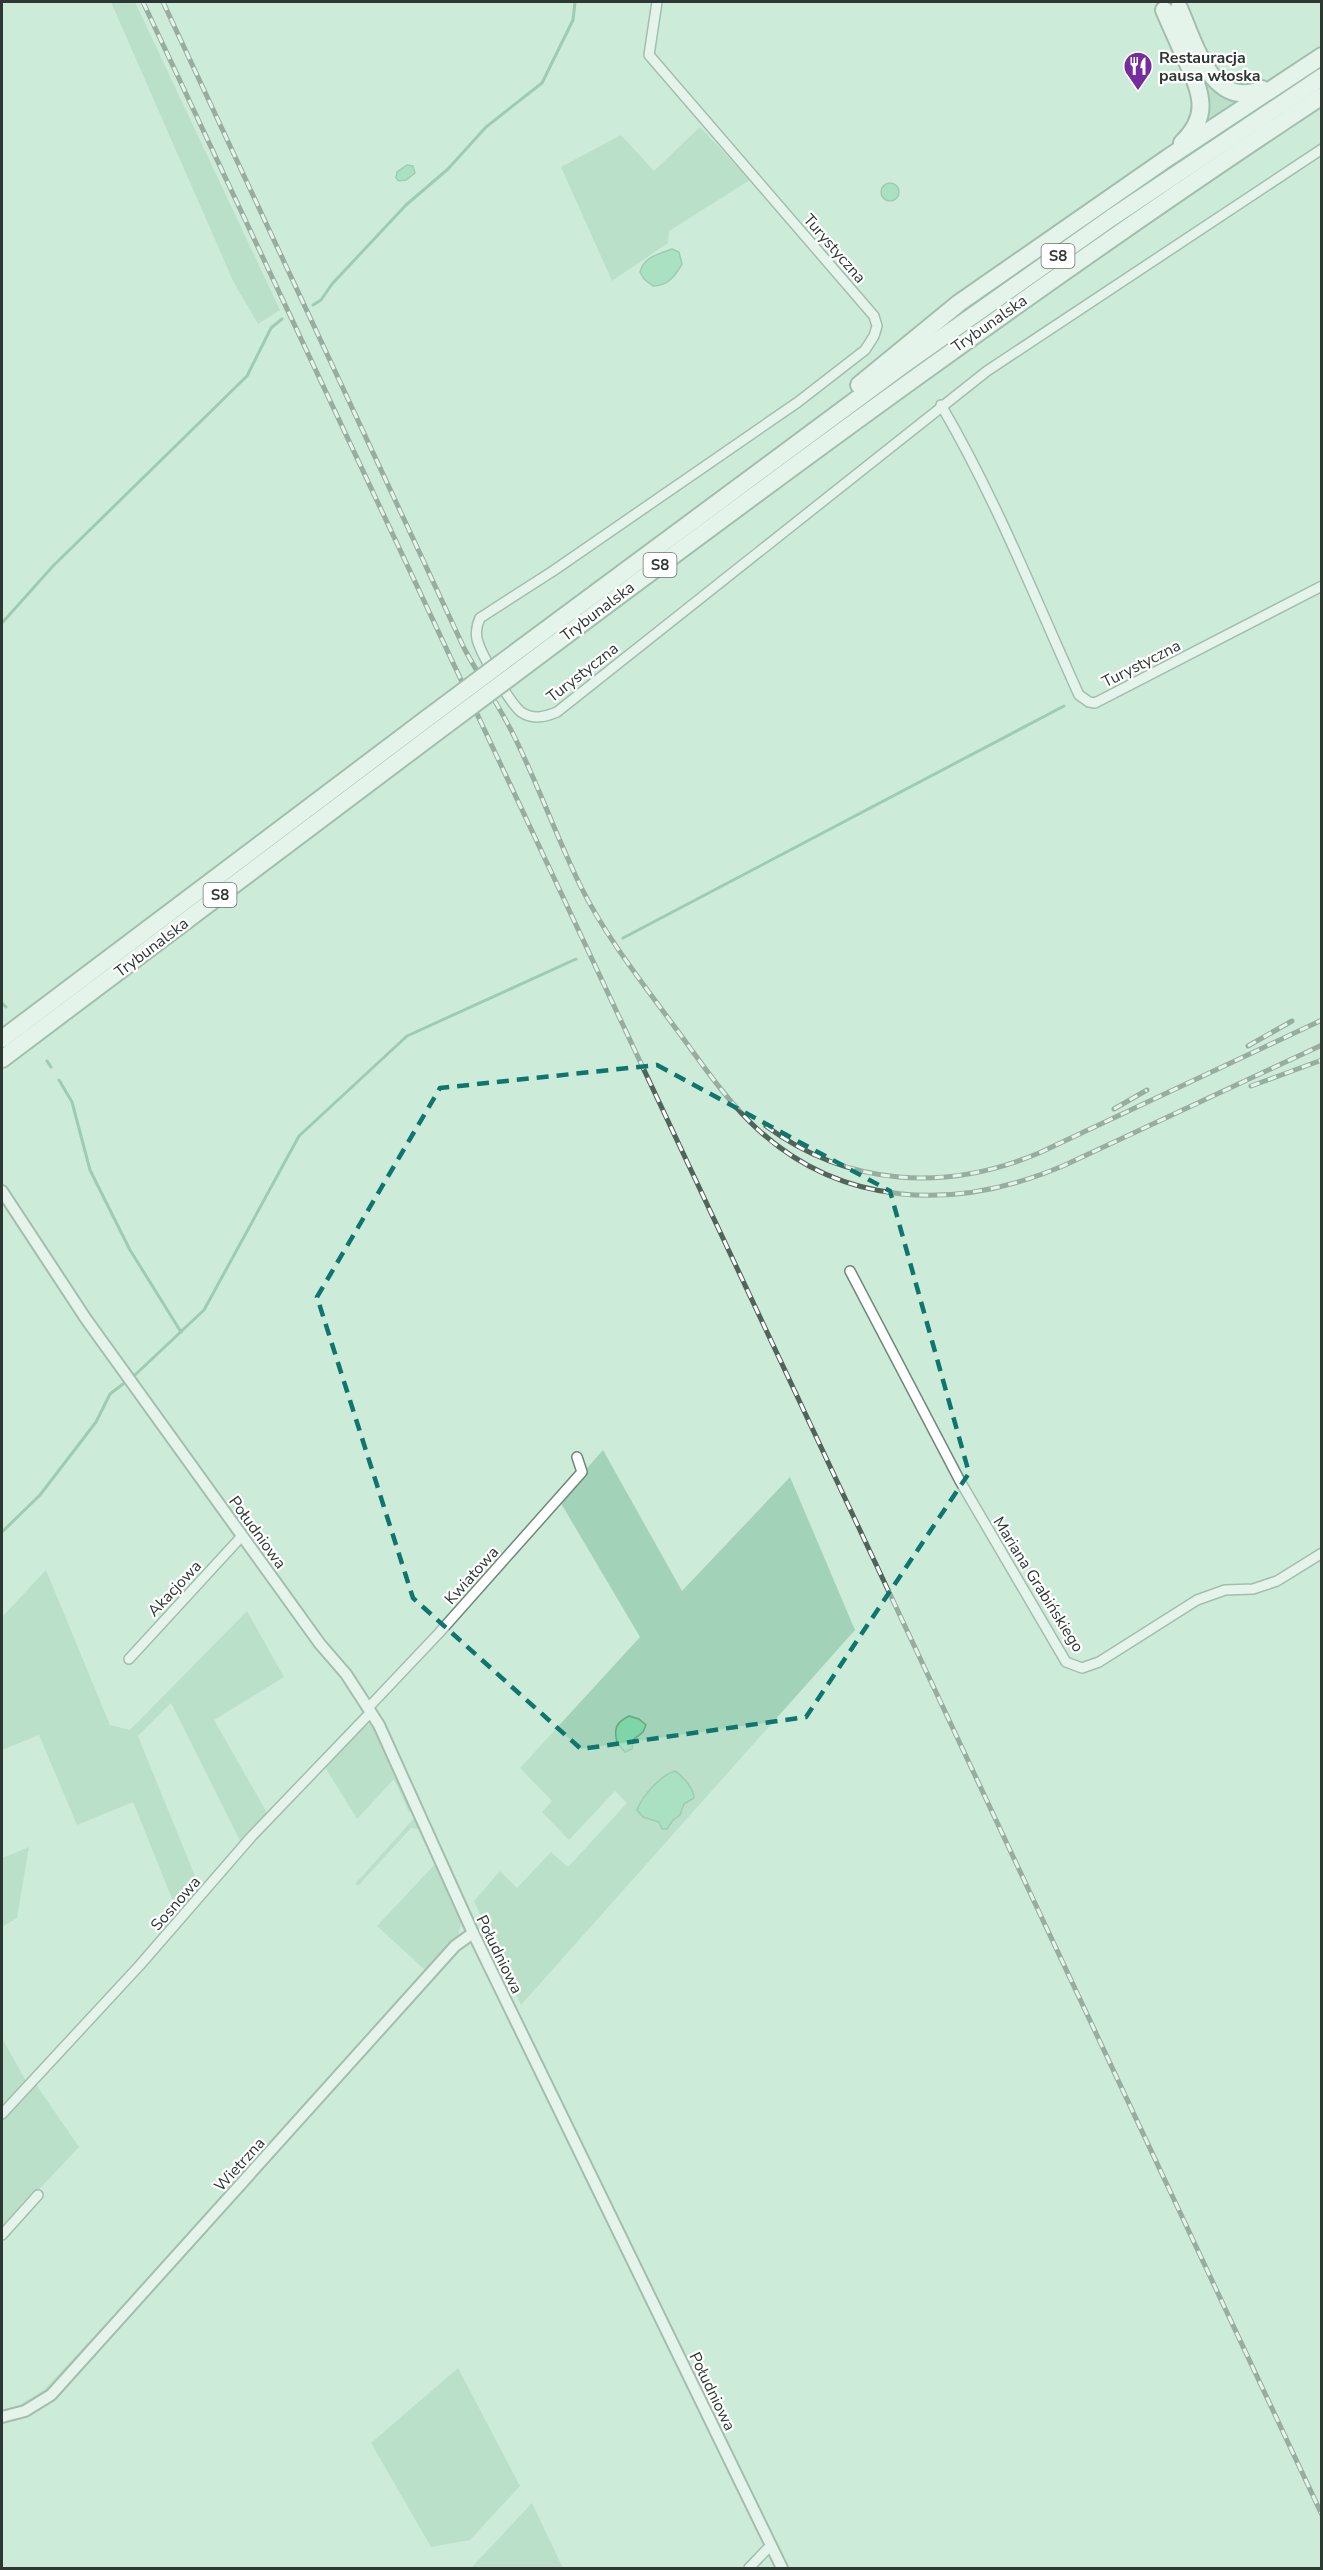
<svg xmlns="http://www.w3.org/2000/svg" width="1323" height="2570" font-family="'Nunito Sans',sans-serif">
  <rect width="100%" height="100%" fill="#cdebd9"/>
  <!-- green -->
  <g fill="#a2d3b8">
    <polygon points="111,2 135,2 280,310 258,324 234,283"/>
    <path d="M1201,75L1220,94L1242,101L1204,126C1212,108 1207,93 1201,75Z"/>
    <polygon points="700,127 750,180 669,231 668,243 612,281 561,167 621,135 654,171"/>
    <polygon points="603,1450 682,1591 790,1477 855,1630 521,2005 474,1901 500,1871 517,1888 551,1852 568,1867 627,1803 615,1791 569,1840 542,1812 552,1801 520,1768 640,1637 559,1500"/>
    <polygon points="46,1570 110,1725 130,1730 247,1611 284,1677 214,1720 270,1818 247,1841 240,1841 171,1703 138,1736 201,1891 179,1916 133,1802 77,1825 39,1735 2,1750 2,1617"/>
    <polygon points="370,1724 375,1728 413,1810 409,1812 394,1779 357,1819 325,1767 360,1728"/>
    <polygon points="416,1816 438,1863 435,1864 462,1920 458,1936 425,1970 377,1926 435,1864 419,1829 411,1828 358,1886 355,1884"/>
    <polygon points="29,1847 17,1918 2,1927 2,1858"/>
    <polygon points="2,2038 27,2083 2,2110"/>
    <polygon points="35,2083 79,2147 2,2229 2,2120"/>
    <polygon points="220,2201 45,2393 21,2408 2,2414 2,2410 19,2405 44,2390"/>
    <polygon points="458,2368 520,2486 470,2540 431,2547 371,2443"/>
    <polygon points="532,2503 563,2568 471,2568"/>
  </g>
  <!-- water -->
  <g fill="#7ed6a8" stroke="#65a784" stroke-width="1.5">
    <polygon points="407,165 413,166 415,173 406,180 399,181 396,178 397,172"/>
    <circle cx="890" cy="192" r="9"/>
    <path d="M672,249L679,252L682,264C675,276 668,286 653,286L644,279L640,272C644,257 658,254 672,249Z"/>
    <path d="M629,1716L639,1719L646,1725L643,1732L633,1740L632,1749L625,1752L617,1743C614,1729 615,1723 629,1716Z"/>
    <path d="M675,1771C683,1776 694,1789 694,1798L684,1804L680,1815L673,1820L667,1829H662L659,1822L643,1817L637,1810C642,1796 661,1775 675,1771Z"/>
  </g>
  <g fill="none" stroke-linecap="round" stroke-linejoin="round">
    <!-- stream -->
    <g stroke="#65a784" stroke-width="3">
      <polyline points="313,305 321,300 332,284 406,205 448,169 486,127 542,83 573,20 575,2"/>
      <polyline points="2,623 53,566 247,376 271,328 282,319"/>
      <polyline points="623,938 1064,706"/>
      <polyline points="3,1004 6,1007"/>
      <polyline points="47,1061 51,1067"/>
      <polyline points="59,1080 72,1102 90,1170 130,1250 181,1332"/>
      <polyline points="2,1532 40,1495 96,1422 110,1394 136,1374 204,1310 299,1136 407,1036 576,959"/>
    </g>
    <!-- minor casing -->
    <g stroke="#6d8979" stroke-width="12">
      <g id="minor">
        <path d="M657,2L649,55L874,316L877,326L874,336L865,350L798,402L553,571L480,618C476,626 475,637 479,645C484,659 511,704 521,712C533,720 545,717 557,712L987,371L1322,149"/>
        <path d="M941,405C995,497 1035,598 1079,695L1089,702L1095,703L1322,586"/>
        <polyline points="850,1271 960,1481 1066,1662 1082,1668 1099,1662 1197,1600 1225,1590 1253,1589 1277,1581 1322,1553"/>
        <polyline points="129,1659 242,1536"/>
        <polyline points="368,1708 439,1633 582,1472 577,1457"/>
        <polyline points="2,2114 140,1965 252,1836 371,1712"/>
        <polyline points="2,2235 38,2195"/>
        <polyline points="749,2568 771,2545"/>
      </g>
    </g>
    <!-- tertiary casing -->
    <g stroke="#6d8979" stroke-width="14">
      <g id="tertiary">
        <polyline points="2,1191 86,1319 320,1644 346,1674 379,1725 473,1933 782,2568"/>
        <polyline points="2,2417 25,2411 51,2395 455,1946 473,1933"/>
      </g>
    </g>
    <!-- motorway casing -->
    <g stroke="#6d8979" stroke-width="20">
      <g id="motorway">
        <path d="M1179,8C1194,42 1212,111 1262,89"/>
        <path d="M1164,10C1171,26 1178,42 1185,57C1200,91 1212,114 1182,143"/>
        <polyline points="859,385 959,303 1169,157 1322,56"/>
        <polyline points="500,664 899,368 1111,218 1322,77"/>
        <path d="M509,678C776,478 1043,280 1322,96"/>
        <polyline points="2,1039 429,717"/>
        <polyline points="2,1059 438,731"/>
      </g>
    </g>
    <!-- minor -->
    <use href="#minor" stroke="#fff" stroke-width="9"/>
    <!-- tertiary -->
    <use href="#tertiary" stroke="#fff" stroke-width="10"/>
    <!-- motorway -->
    <use href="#motorway" stroke="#fff" stroke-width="16"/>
    <!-- rail casing -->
    <g stroke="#526359" stroke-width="5">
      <g id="rail">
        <polyline points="143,2 1322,2515"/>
        <path d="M163,2L464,648C480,678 500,707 515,738C539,787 557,838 581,887C606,937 641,981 674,1026C698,1058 721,1093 750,1122C838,1209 956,1212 1065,1165L1322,1045"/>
        <polyline points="1248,1046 1292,1021"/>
        <polyline points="1251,1086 1322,1060"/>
        <polyline points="1114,1109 1147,1090"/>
        <path d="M766,1126C849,1187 946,1192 1039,1153L1322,1020"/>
      </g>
    </g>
    <!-- rail -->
    <use href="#rail" stroke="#fff" stroke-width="3" stroke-dasharray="9" stroke-linecap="butt"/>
    <!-- motorway-bridge casing -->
    <g stroke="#6d8979" stroke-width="20" stroke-linecap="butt">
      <g id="motorway-bridge">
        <polyline points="429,717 500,664"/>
        <polyline points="438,731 509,678"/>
      </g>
    </g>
    <!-- motorway-bridge -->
    <use href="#motorway-bridge" stroke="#fff" stroke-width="16"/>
  </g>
  <!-- marked area -->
  <path d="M0 0H1323V2570H0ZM657,1065L890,1191L969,1473L806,1717L581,1749L413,1598L317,1297L440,1088Z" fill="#cdebd9" fill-opacity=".55" fill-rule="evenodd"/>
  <path fill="none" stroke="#0f766e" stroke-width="4.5" stroke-dasharray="12 8" stroke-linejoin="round" d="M657,1065L890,1191L969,1473L806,1717L581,1749L413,1598L317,1297L440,1088Z"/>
  <!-- icons -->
  <defs>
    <g id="restaurant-pin" transform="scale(1.5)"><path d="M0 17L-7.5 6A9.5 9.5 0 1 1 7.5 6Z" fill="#752c9f" stroke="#fff"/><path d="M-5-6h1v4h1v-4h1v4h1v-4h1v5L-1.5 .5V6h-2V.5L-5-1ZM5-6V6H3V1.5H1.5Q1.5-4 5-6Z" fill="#fff"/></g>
  </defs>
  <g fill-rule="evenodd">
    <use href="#restaurant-pin" x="1138" y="66"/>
  </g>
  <g text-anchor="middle" stroke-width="4.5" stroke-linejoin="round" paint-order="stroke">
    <!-- shield labels -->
    <g fill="#fff" stroke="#6b746f" stroke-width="1.5">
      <rect x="1041.5" y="244" width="33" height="24" rx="4.5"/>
      <rect x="643.5" y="553" width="33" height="24" rx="4.5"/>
      <rect x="203.5" y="883" width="33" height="24" rx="4.5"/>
    </g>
    <g font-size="15" font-weight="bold" fill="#2c3831">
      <text x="1058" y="261">S8</text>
      <text x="660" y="570">S8</text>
      <text x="220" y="900">S8</text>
    </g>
    <!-- poi labels -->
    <g font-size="16" font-weight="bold" fill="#2c3831" stroke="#fff" text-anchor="start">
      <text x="1159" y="63">Restauracja<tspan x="1159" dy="18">pausa włoska</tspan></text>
    </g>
    <!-- street labels -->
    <g font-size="16" fill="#2c3831" stroke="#fff">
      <text transform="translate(835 248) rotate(49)" y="6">Turystyczna</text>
      <text transform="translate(989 323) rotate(-35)" y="6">Trybunalska</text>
      <text transform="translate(597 611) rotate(-37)" y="6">Trybunalska</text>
      <text transform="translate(1141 663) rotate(-27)" y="6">Turystyczna</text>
      <text transform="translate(582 672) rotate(-38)" y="6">Turystyczna</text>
      <text transform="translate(151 947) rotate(-37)" y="6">Trybunalska</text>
      <text transform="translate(258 1532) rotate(54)" y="6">Południowa</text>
      <text transform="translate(471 1575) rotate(-48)" y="6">Kwiatowa</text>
      <text transform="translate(1039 1584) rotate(58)" y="6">Mariana Grabińskiego</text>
      <text transform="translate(174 1588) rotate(-47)" y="6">Akacjowa</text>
      <text transform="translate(175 1903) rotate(-49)" y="6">Sosnowa</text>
      <text transform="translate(500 1954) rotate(64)" y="6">Południowa</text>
      <text transform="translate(239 2164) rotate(-48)" y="6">Wietrzna</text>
      <text transform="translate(713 2391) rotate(64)" y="6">Południowa</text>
    </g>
  </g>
  <!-- border -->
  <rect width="1323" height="2570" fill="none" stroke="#2c3831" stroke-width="6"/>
</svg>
